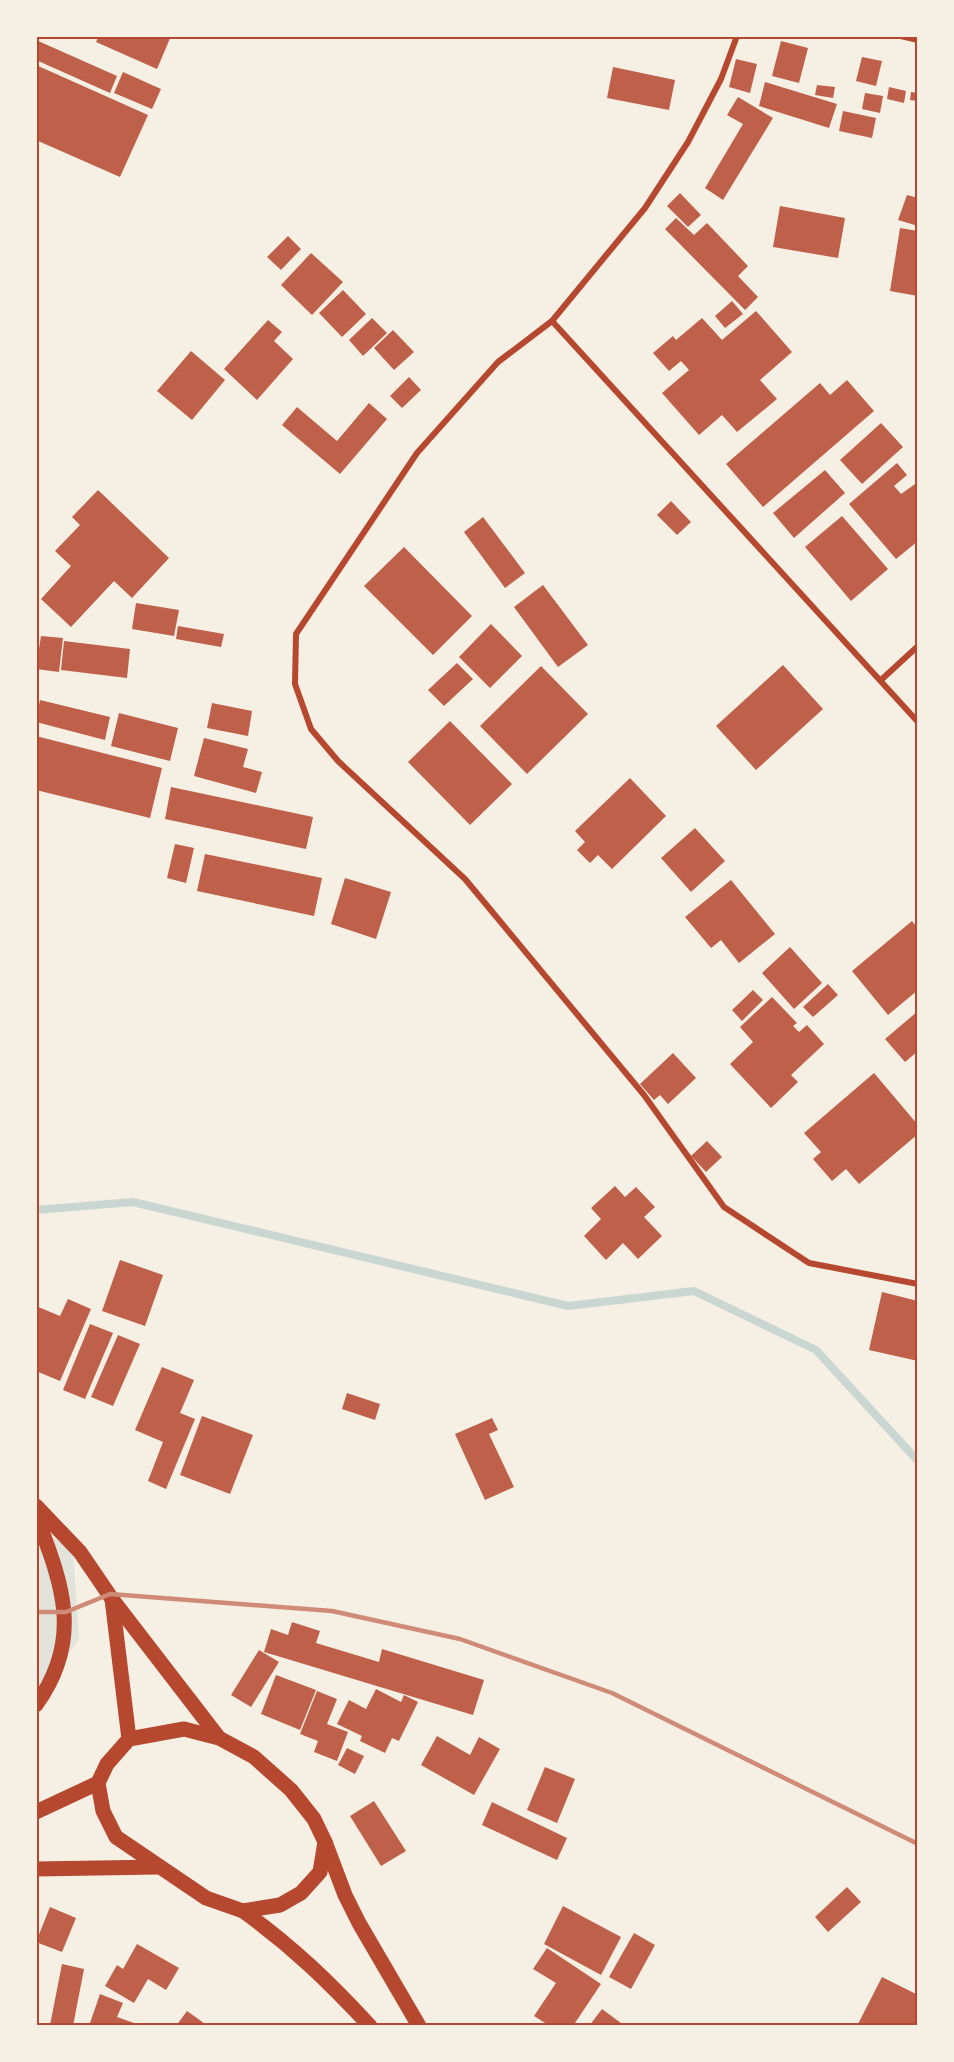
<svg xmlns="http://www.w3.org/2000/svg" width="954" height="2062" font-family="Ubuntu,sans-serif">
  <rect width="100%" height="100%" fill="#f6efe4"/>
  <!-- green -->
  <polygon fill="#e2e4dc" points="36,1526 73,1551 79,1639 36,1698"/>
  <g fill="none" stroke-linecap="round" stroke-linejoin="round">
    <!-- stream -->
    <polyline stroke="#c9d6d2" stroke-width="8" points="36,1210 133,1202 568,1306 694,1291 816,1350 918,1461"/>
  </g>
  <!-- building -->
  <g fill="#bf614a">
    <polygon points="99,36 171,36 157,69 96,42"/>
    <polygon points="36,40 117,76 110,93 36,60"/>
    <polygon points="781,41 808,48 799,83 772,76"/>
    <polygon points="862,57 882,61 876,86 856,81"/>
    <polygon points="736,59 757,64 750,93 729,87"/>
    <polygon points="36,65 148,115 120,177 36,140"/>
    <polygon points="613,67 675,80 669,110 607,98"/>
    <polygon points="123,72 161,89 152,109 114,93"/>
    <polygon points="765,82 837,104 829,128 759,106"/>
    <polygon points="817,85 835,87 833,98 815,95"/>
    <polygon points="889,87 906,91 904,103 887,99"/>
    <polygon points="911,92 918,93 918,101 910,100"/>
    <polygon points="865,93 883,96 880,113 862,109"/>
    <polygon points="738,97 773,118 723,200 705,188 743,124 727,115"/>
    <polygon points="843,111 876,118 872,138 839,131"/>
    <polygon points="680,193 701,215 688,227 667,206"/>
    <polygon points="907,195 918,198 918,226 898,220"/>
    <polygon points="780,206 845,218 838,258 773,247"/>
    <polygon points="676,218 694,235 707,223 748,266 738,276 758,297 745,310 665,229"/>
    <polygon points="900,228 918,231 918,296 890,291"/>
    <polygon points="288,236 301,249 281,270 267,257"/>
    <polygon points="311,253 343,282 312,315 281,285"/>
    <polygon points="343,290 366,314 342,337 319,313"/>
    <polygon points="732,301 743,314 725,328 715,316"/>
    <polygon points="756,311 792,352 760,380 777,399 737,432 722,415 699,435 662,393 689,370 681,361 669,371 653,353 673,336 676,340 702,318 722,340"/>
    <polygon points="372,318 387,333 363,356 349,340"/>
    <polygon points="268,320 282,332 274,341 293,359 257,400 224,369"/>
    <polygon points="393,330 414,352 394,370 374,348"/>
    <polygon points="191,351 225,380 192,420 157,391"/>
    <polygon points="409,377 421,390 402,408 390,396"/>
    <polygon points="847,380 874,411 763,507 726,464 820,383 830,395"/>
    <polygon points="369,403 387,419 340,474 282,425 297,407 337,441"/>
    <polygon points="881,423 903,447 862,484 840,460"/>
    <polygon points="897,463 907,475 894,486 901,494 918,482 918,541 896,559 849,504"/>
    <polygon points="825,470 845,493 794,538 773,513"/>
    <polygon points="98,490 169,558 132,598 114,581 71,627 41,599 71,566 55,551 80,525 72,517"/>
    <polygon points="671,501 691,522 677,535 657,515"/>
    <polygon points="842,516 888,569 851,601 805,547"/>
    <polygon points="483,517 525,573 505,588 464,532"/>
    <polygon points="404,547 472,616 433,655 364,586"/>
    <polygon points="543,585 588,645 558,667 514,607"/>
    <polygon points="136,603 179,610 174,636 132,629"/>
    <polygon points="491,624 522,656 490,688 459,657"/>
    <polygon points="178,626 224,634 221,647 176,639"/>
    <polygon points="41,636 63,638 59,672 36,669"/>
    <polygon points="64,641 130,649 127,678 61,670"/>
    <polygon points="457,663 473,679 444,706 428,690"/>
    <polygon points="783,665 823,709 756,770 716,726"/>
    <polygon points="541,666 588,714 527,774 480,726"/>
    <polygon points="40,700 110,717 105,740 36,722"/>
    <polygon points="212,703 252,711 248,736 207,728"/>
    <polygon points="119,713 178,728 170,761 111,746"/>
    <polygon points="450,721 512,784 470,825 408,762"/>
    <polygon points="36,736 162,768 150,818 36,790"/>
    <polygon points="204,738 248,749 243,767 262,772 256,793 194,776"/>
    <polygon points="630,778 666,816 612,869 598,855 590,863 577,850 585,842 575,831"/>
    <polygon points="171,787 313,817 306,849 165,819"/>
    <polygon points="695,828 725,861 691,892 661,858"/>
    <polygon points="175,844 194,848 186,883 167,878"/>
    <polygon points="205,854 322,878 314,916 197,891"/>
    <polygon points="345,878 391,892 376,939 331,924"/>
    <polygon points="731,880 775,934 739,963 721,940 711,948 685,917"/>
    <polygon points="912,921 918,929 918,990 888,1015 852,971"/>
    <polygon points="790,947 822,983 794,1009 762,973"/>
    <polygon points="828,984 838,995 813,1017 803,1007"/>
    <polygon points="753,990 763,1000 742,1021 732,1010"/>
    <polygon points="772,997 797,1023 793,1026 799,1032 807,1025 824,1044 791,1075 798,1082 771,1108 730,1064 753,1042 740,1027"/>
    <polygon points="918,1011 918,1051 905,1062 885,1039"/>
    <polygon points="673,1053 696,1078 668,1104 660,1095 654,1100 640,1084"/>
    <polygon points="874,1073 918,1125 918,1134 859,1184 846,1169 832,1181 813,1159 821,1152 804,1133"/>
    <polygon points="707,1141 722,1157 706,1172 691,1156"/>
    <polygon points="615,1186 625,1197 636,1187 655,1207 644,1217 662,1236 638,1259 623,1243 606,1260 584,1236 601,1219 591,1208"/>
    <polygon points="120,1260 163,1275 145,1326 102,1311"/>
    <polygon points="882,1292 918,1301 918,1361 869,1350"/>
    <polygon points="68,1299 91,1309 60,1381 36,1371 36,1306 60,1316"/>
    <polygon points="90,1324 113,1333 85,1399 63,1390"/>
    <polygon points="118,1335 140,1344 113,1406 91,1397"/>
    <polygon points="162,1367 194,1380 180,1413 195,1419 166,1489 148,1481 163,1442 135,1430"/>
    <polygon points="347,1393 380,1404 375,1420 342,1409"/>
    <polygon points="202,1416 253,1435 230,1494 180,1475"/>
    <polygon points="492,1418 498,1430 489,1434 514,1487 485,1500 455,1434"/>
    <polygon points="292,1622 320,1631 316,1643 379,1662 382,1649 484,1680 473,1715 264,1652 271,1629 288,1635"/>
    <polygon points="259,1650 279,1662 251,1707 231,1695"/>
    <polygon points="276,1675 316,1690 300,1730 261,1714"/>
    <polygon points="376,1689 401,1702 404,1695 418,1702 399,1741 392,1738 385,1753 360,1741 362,1736 337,1724 349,1700 366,1709"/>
    <polygon points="317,1691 337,1699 327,1724 348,1732 337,1761 314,1752 318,1741 300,1734"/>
    <polygon points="437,1736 470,1755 479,1737 500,1749 474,1795 421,1765"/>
    <polygon points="347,1748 364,1756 355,1774 338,1765"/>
    <polygon points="545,1767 575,1779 557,1823 527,1810"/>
    <polygon points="374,1801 406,1851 381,1866 350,1816"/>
    <polygon points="492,1802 567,1838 557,1860 482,1825"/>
    <polygon points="847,1887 861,1902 828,1932 815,1917"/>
    <polygon points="563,1906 621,1937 601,1975 544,1944"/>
    <polygon points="50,1907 76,1918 62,1952 36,1942"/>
    <polygon points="634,1933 655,1945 631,1989 609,1977"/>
    <polygon points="137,1944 179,1968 166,1990 148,1979 134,2003 105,1986 117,1965 123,1969"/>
    <polygon points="547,1948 601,1984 573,2026 550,2026 534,2016 556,1983 533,1969"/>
    <polygon points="62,1964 84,1969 73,2026 50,2025"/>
    <polygon points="882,1977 918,1995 918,2020 915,2026 857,2026"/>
    <polygon points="100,1994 123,2003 117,2017 134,2023 133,2026 89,2026"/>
    <polygon points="602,2009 625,2026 589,2026"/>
    <polygon points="187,2011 208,2026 176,2026"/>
  </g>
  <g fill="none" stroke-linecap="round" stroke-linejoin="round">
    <!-- minor -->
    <g stroke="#b5482f" stroke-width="6">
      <polyline points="737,36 721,79 688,142 645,208 552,321 498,362 417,453 296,634 295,684 311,729 338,761 465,879 644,1095 724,1207 809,1263 918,1284"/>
      <polyline points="901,36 918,40"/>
      <polyline points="552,321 918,722"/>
      <polyline points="881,680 918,646"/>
    </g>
    <!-- primary -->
    <g stroke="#b5482f" stroke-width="15">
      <polyline points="36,1506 80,1552 112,1599 219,1738"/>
      <path d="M36,1515C62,1584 84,1638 36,1705"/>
      <polyline points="112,1599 129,1739"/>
      <polygon points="184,1729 219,1738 254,1757 291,1790 314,1819 325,1842 320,1872 301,1893 280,1905 243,1911 206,1898 116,1837 103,1811 98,1783 107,1764 129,1739"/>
      <polyline points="36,1812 98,1783"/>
      <polyline points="325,1842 345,1895 359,1923 419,2026"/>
      <polyline points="36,1869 159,1867"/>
      <path d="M243,1911C292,1946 329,1982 370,2026"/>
    </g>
    <!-- rail -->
    <polyline stroke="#cf8b77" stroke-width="4.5" points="36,1612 66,1612 110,1594 332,1611 460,1639 612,1693 918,1844"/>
  </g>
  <!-- border -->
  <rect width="954" height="2062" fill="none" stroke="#f6efe4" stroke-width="75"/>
  <rect x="38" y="38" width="878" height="1986" fill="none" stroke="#b5482f" stroke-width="2"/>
</svg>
